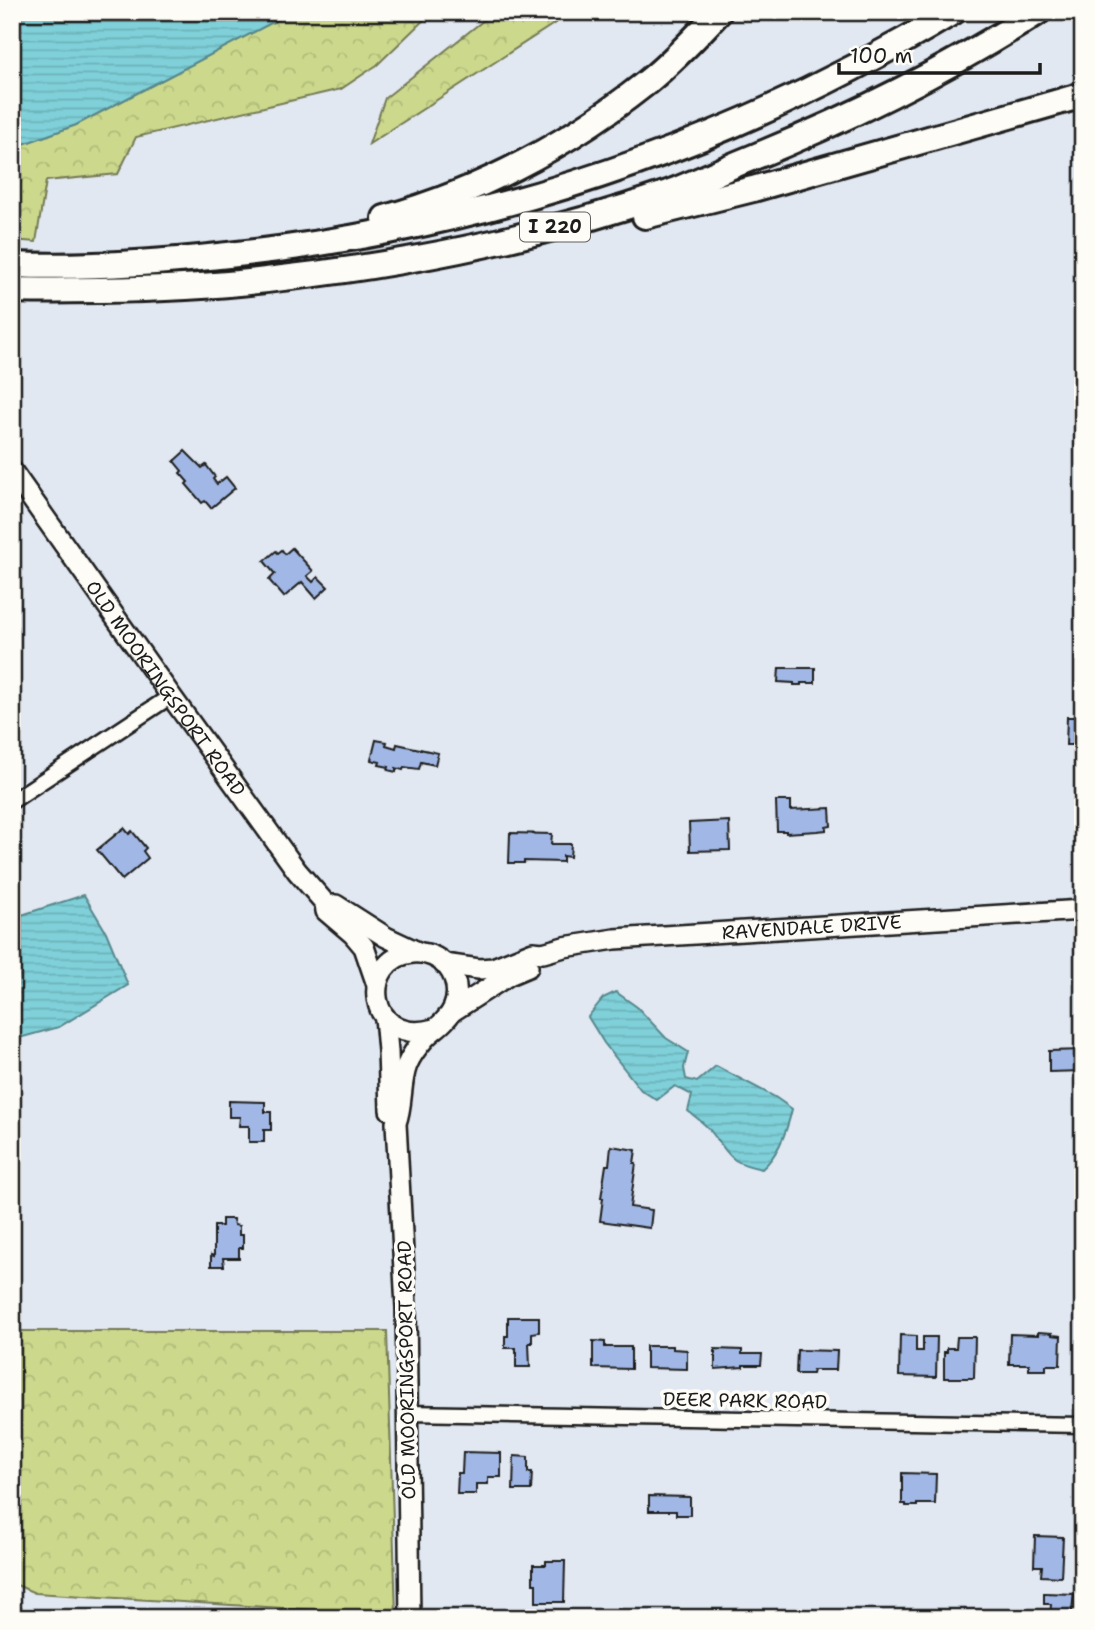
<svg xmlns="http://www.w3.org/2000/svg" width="1095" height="1630" font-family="'Shantell Sans',sans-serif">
  <defs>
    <pattern id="forest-crowns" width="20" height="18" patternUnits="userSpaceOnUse" patternTransform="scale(1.75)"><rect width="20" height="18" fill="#ccd98c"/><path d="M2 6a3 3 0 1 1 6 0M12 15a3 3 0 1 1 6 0" fill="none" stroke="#afba78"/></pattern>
    <pattern id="water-rules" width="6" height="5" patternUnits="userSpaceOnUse" patternTransform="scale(1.75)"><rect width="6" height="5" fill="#7fd0d9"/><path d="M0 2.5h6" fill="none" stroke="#6db2ba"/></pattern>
  </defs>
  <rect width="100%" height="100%" fill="#e1e8f2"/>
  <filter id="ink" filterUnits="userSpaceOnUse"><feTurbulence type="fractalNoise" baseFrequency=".0143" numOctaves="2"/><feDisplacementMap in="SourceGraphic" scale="14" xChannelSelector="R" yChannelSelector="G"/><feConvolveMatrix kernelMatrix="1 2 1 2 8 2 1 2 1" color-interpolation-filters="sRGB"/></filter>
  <g filter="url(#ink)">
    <!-- forest -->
    <g fill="url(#forest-crowns)" stroke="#747a54" stroke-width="2">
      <polygon points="292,12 432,12 377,65 341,89 136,137 118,174 46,181 36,242 12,240 12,148 76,125"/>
      <polygon points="491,12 572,12 369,144 385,98 484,20"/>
      <polygon points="12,1331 387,1331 396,1615 35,1593 12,1583"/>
    </g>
    <!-- water -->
    <g fill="url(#water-rules)" stroke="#57888d" stroke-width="2">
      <polygon points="36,12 292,12 76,125 12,148 12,20"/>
      <polygon points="84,895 106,932 128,985 59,1027 12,1040 12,918"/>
      <path d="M616,992L637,1007L666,1038L688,1052L684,1068L686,1079L697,1082L716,1066L775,1097L792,1109C787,1131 779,1154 762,1169C729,1162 732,1158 713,1134C707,1125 697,1118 688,1111L692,1095L675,1086L657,1100L641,1090L604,1043L588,1017L603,998Z"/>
    </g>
    <!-- building -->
    <g fill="#a1b8e6" stroke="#1c1c1c" stroke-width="2">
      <polygon points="185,451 202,468 206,465 215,477 213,479 217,484 226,477 235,488 211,508 205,501 202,503 186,484 188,482 180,473 182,471 174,461"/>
      <polygon points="292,548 313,571 307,576 313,582 318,577 328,587 316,598 302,582 284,597 269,580 275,574 264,561 276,551 278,553 282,550 285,554"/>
      <polygon points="779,668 815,668 815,683 801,683 801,685 794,685 794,683 778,682"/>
      <polygon points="1081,709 1083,709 1083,760 1080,760 1080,745 1066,745 1067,717 1080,717"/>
      <polygon points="376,740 387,742 386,745 396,748 397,744 438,753 435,765 421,762 419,769 404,767 403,770 396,768 396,772 388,770 389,767 379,765 380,762 371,760"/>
      <polygon points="776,801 791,801 791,810 830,808 831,826 826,827 826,830 817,831 786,833 786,831 777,831"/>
      <polygon points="729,821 730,850 690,851 689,823"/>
      <polygon points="124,828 129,834 132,831 146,848 143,851 148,858 122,880 97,850"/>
      <polygon points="510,833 552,834 551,844 571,844 570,857 563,856 563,862 524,861 524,863 509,863"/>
      <polygon points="1083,1050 1083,1071 1049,1072 1049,1051"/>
      <polygon points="229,1101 265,1102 265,1112 271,1112 271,1130 264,1130 264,1142 249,1142 249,1126 239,1126 240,1117 229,1117"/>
      <polygon points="611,1146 636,1150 634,1163 636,1163 630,1207 652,1210 650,1228 600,1221 603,1198 601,1198 606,1165 609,1165"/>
      <polygon points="222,1219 233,1219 234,1225 239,1226 239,1235 243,1235 243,1248 239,1248 239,1258 223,1258 224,1266 211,1266 211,1255 214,1256 214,1226 222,1226"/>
      <polygon points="508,1317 539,1317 539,1332 532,1333 532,1343 529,1343 530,1367 516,1367 516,1348 505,1348 505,1336 508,1336"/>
      <polygon points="1038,1332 1052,1333 1052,1335 1061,1336 1060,1365 1046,1365 1046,1370 1029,1370 1029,1364 1009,1364 1010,1334 1038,1335"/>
      <polygon points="900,1335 916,1336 916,1351 923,1351 923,1337 937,1337 936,1377 899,1376"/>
      <polygon points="957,1337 975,1337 974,1378 944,1378 944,1352 947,1352 947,1348 956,1348"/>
      <polygon points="593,1341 605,1342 605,1347 631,1347 631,1369 593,1368"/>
      <polygon points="1079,1343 1083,1344 1083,1371 1079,1371"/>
      <polygon points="646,1346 673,1346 673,1349 687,1350 687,1369 646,1368"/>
      <polygon points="715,1349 742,1350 742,1354 762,1354 761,1365 743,1365 743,1367 715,1369"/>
      <polygon points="797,1350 837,1351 836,1370 813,1370 812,1374 796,1374"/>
      <polygon points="463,1452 501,1453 501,1477 488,1477 488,1484 476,1484 476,1494 457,1494 458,1473 462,1473"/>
      <polygon points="514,1456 528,1457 528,1472 532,1472 531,1490 513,1490"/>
      <polygon points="902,1473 936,1474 935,1504 917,1504 917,1506 906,1506 906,1504 902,1504"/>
      <polygon points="649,1496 690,1497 690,1515 676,1515 676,1511 649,1511"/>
      <polygon points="1035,1536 1063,1537 1061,1577 1041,1576 1042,1566 1034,1566"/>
      <polygon points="546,1561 565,1561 564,1602 536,1602 536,1584 533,1584 533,1565 546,1565"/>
      <polygon points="1044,1593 1074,1594 1071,1618 1050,1618 1051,1604 1044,1604"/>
    </g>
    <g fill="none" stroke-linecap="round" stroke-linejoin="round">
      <!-- street casing -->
      <g stroke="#1c1c1c" stroke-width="19">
        <g id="street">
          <polyline points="12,801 171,696"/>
          <polyline points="407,1413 1083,1425"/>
        </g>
      </g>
      <!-- secondary casing -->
      <g stroke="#1c1c1c" stroke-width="24">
        <g id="secondary">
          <path id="s1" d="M12,471L171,696L297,871L325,903L326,911L353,934L364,947L377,985"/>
          <polyline points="333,905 336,905 386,937 418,952"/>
          <path id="s2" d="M444,964L479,969L493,968L533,952L543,953L564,947L615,939L1083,910"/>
          <polyline points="453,1011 509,975 528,967"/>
          <polyline points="385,1017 388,1051 390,1110"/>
          <path d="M410,1618L406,1307L396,1123C403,1104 400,1083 407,1065C411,1055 418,1046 425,1038C431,1031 439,1027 445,1020C460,1005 460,982 447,966C438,957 426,952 413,953C358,958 366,1048 434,1029"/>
        </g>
      </g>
      <!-- highway casing -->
      <g stroke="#1c1c1c" stroke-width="30">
        <g id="highway">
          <polyline points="645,216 753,189 1083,95"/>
          <path d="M385,218C480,191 568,145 646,83C672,62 696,37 719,12"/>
          <path d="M12,265C84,268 157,263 228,255C487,228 730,146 953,12"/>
          <path d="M12,290C41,291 70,290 99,290C161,289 222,286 283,278C414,263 544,236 668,193C692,184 715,173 739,163C842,122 944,72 1038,12"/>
        </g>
      </g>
      <!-- street -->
      <use href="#street" stroke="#fdfcf7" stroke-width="14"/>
      <!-- secondary -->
      <use href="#secondary" stroke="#fdfcf7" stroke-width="19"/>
      <!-- highway -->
      <use href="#highway" stroke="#fdfcf7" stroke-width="24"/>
    </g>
  </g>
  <g text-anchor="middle" stroke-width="7" stroke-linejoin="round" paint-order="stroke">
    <!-- shield labels -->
    <rect fill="#fdfcf7" stroke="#605f5e" stroke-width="2" x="520" y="212.5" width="70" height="29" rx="5"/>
    <g font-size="18" font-weight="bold" fill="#1c1c1c">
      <text x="555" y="233">I 220</text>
    </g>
    <!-- street labels -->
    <g font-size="19" fill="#1c1c1c" stroke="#fdfcf7">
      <text dy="7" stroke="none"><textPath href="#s1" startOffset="266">OLD MOORINGSPORT ROAD</textPath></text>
      <text dy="7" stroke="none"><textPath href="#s2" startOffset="373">RAVENDALE DRIVE</textPath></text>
      <text transform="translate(406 1370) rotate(-91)" y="7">OLD MOORINGSPORT ROAD</text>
      <text transform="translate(745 1400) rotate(1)" y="7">DEER PARK ROAD</text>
    </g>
  </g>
  <!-- margin -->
  <rect width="1095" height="1630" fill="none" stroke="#fdfcf7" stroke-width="42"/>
  <rect x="21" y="21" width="1053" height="1588" fill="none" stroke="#1c1c1c" stroke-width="2.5" filter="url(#ink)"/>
  <!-- scale -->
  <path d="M839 63v10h201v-10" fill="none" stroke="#1c1c1c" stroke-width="3.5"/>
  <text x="850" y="63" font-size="21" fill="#1c1c1c" stroke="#fdfcf7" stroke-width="5" paint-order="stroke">100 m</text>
</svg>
